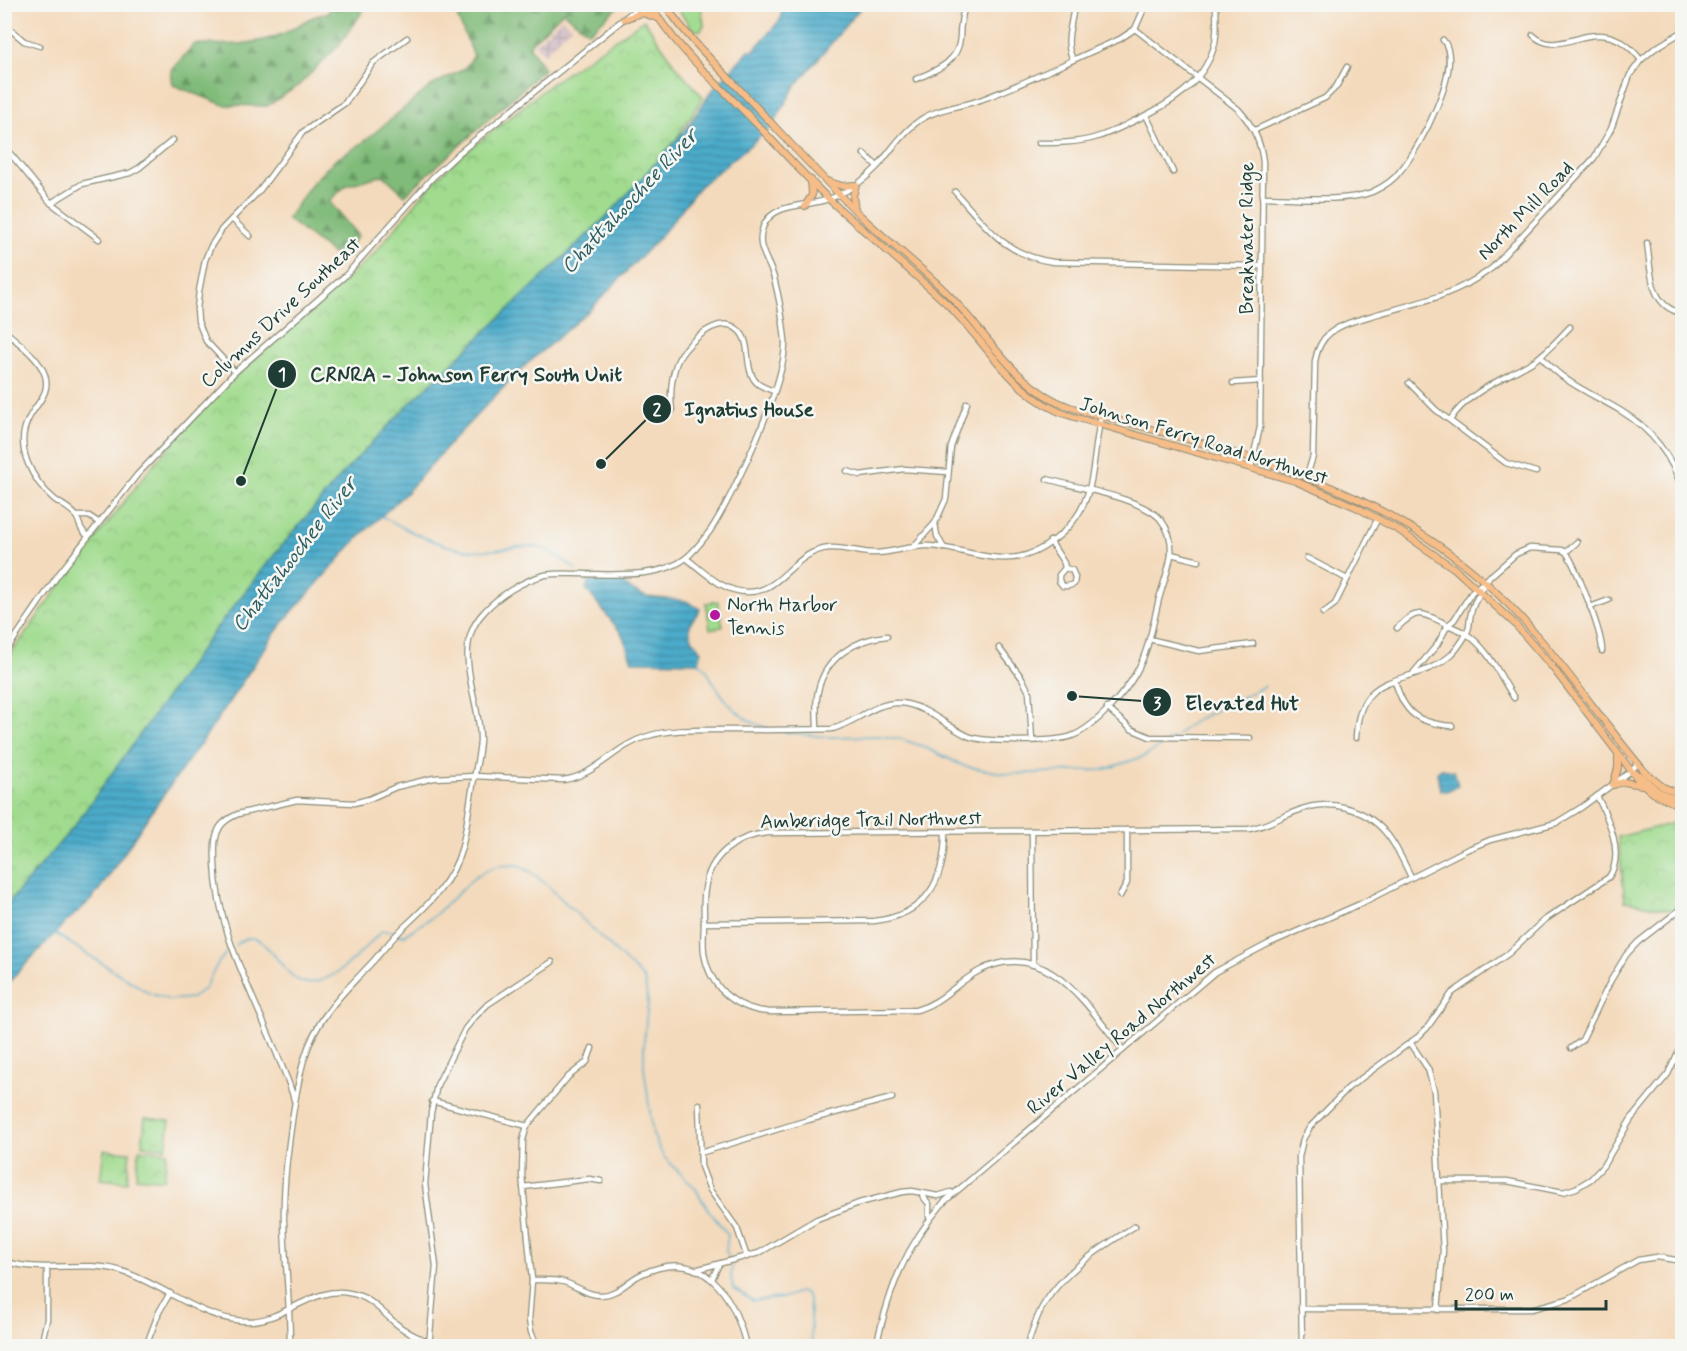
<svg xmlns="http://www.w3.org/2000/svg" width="1687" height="1351" font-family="Mynerve,sans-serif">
  <defs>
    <pattern id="industrial-grid" width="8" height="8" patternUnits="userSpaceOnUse" patternTransform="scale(1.5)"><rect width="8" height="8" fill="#d2bdc5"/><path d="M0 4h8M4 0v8" fill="none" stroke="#aa9ba1"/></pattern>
    <pattern id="forest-firs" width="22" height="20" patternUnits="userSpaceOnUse" patternTransform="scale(1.5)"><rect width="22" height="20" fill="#80bb79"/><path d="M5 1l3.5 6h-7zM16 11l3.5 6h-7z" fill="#689964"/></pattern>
    <pattern id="park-crowns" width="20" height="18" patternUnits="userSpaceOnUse" patternTransform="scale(1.5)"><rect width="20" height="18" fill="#a0db8e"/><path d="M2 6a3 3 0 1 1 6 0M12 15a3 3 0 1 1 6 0" fill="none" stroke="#89bd7b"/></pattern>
    <pattern id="water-rules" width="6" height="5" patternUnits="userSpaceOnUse" patternTransform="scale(1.5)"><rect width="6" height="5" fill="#4babca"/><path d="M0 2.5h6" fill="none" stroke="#3e8ca5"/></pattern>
  </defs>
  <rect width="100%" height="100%" fill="#f6f6f2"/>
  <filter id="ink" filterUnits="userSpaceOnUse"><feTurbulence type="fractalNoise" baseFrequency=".0167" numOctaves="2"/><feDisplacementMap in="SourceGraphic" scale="12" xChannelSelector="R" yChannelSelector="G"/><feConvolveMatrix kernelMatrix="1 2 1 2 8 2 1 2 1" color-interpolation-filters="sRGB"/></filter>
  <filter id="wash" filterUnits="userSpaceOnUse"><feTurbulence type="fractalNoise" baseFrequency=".008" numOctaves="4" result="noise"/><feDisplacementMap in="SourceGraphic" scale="24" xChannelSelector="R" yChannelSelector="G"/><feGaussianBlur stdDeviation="1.35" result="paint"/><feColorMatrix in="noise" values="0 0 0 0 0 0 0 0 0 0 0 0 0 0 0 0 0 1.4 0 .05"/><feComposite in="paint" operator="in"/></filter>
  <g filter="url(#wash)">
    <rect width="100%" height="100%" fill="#f4dabc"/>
    <!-- industrial -->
    <polygon fill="url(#industrial-grid)" points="562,18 571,27 544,54 535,44"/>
    <!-- grass -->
    <polygon fill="#a0db8e" stroke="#608c61" stroke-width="1.5" points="718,601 723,627 710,629 706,603"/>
    <!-- forest -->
    <g fill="url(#forest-firs)" stroke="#507c56" stroke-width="1.5">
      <path d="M332,5H367L340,44L298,86L267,106L224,105L173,85L171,70L195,44C226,45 250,46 280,35C297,29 309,14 327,14Z"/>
      <polygon points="441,5 620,5 589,32 563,12 529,45 544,69 405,195 383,175 347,185 329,201 358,236 340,259 287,219 313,182 335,160 361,144 431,86 464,69 474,56 456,14"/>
    </g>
    <!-- park -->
    <g fill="url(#park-crowns)" stroke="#608c61" stroke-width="1.5">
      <polygon points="675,5 701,5 704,25 701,30 694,31"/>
      <polygon points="644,20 676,66 703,97 660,165 5,921 5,662 69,573 152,466 219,391 373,255 428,188 454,162 552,83"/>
      <polygon points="1682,821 1682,900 1672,910 1625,901 1618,837"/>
      <polygon points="145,1118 170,1121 166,1148 142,1145"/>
      <polygon points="139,1149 167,1152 164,1180 136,1177"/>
      <polygon points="104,1150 130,1152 127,1182 100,1179"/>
    </g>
    <!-- water -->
    <g fill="url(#water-rules)" stroke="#35747f" stroke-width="1.5">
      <polygon points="788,5 863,5 794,88 772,127 699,187 664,232 648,249 590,310 527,364 496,395 454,439 407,492 358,538 292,612 275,633 209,732 152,811 104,883 92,899 62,926 5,986 5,907 74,826 211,635 273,556 345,471 407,406 609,214 686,129 711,92 749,50 752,52 781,19 781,13"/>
      <path d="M619,580L635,592L647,597L686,601L700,609C698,614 694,617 691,622C686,633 695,644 702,651L698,662L632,661L622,634L586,589L589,581Z"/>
      <polygon points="1441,769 1454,771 1458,786 1446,791 1441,790 1437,773"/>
    </g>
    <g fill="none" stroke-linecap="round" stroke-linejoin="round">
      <!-- stream -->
      <g stroke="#4babca" stroke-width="1.5">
        <path d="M381,516C407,530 437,546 467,550C518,555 530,529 576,570"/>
        <polyline points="584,577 589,581"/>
        <path d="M698,662C706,665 708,673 712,680C726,703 741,721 768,728"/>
        <polyline points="785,732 827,737 878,736 901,739 922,746 964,766 1008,774 1103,770 1145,756 1173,738"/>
        <polyline points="1177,735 1194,721 1265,686"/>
        <polyline points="54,933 149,993 170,1000 192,998 204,989 218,963 226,953"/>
        <path d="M236,945C266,916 281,986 310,983C339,980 362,950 382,931H393L403,936L434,916L476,876L496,866L518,865L531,872L546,884L644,979L648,1002L644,1041V1067L653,1135L663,1156L695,1188L707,1208L728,1235L726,1251L729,1257"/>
        <polyline points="732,1265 731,1277 733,1288 753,1301 783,1298 799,1292 805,1293 809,1299 812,1346"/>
      </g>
    </g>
  </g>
  <g filter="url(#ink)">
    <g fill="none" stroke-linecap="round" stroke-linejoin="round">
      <!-- minor casing -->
      <g stroke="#8a8c78" stroke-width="7">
        <g id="minor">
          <polyline points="4,24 24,41 40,46"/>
          <path d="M1135,29L1238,109C1252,124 1261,141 1263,162L1260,427L1251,467"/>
          <path d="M1533,35C1563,64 1598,4 1641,60"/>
          <path d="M1073,59C1063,42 1073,23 1074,4"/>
          <path d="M916,79C936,70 958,63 960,38C960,26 961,16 966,4"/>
          <polyline points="1146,115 1173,172"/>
          <polyline points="1255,130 1325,98 1336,87 1347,67"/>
          <path d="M1039,143C1057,143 1076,143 1094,138C1109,134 1122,127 1136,120C1170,104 1202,85 1214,47C1218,34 1216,19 1216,5"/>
          <polyline points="4,146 51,203 99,239"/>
          <polyline points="864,154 877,166"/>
          <path d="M955,192C986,226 1004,255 1053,262L1260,266"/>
          <path d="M1262,197C1293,197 1344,203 1372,192C1383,187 1394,180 1401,170C1419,149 1465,65 1443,40"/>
          <polyline points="51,203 82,184 130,173 139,168 173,140"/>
          <polyline points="232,219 250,236"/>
          <path d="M1647,243C1651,270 1649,307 1682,313"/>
          <path d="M4,330C18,343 39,357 45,375C51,395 35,404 28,420C14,448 33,481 54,499C60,504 72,509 76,516C81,524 78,528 87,535"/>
          <path d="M1541,356C1564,384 1591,393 1621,411C1651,429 1673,457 1682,490"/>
          <polyline points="235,372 206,341 198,321 197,309 199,291 205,260 211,246 222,229 260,190 303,132 345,103 373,63 407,38"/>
          <polyline points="1233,383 1261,381"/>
          <polyline points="1409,383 1436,410 1506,463 1536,472"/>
          <path d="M672,411C670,396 671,380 676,365C681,348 713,318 732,326C756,337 741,367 757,383C762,387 768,389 774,391"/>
          <path d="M1450,420C1469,391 1504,379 1532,362C1547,353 1558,339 1570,327"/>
          <polyline points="847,471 860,475 904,469 948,472"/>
          <path d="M1307,476L1313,456L1315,361C1317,350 1321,340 1330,333C1344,322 1365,318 1381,313C1422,302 1458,294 1492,268L1594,158L1611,129L1630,75L1641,60L1654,49L1682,32"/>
          <polyline points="76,516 89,516 98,522"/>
          <polyline points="1050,541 1064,563 1065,568 1072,570 1075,577 1074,584 1068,586 1063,586 1059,581 1059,575 1065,568"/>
          <polyline points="914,546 935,523"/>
          <polyline points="944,548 937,536 935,523 946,499 951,447 967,403"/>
          <path d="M1566,552C1576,566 1603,635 1602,651"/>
          <polyline points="1566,552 1577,542"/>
          <polyline points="1171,554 1199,561"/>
          <path d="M686,558C704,572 724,593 749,592C783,591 793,551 830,548C845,547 860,553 875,553C893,553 910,545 929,546C969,548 1004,572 1044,547C1100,511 1089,472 1101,416"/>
          <polyline points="1307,558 1347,579"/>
          <polyline points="1590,607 1609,600"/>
          <polyline points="1323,613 1335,604 1378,518"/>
          <path d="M1397,628C1416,610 1419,611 1442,622C1449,626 1456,628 1463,632C1487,645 1500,676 1514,698"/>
          <polyline points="1149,639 1199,651 1253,644"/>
          <polyline points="999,648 1022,678 1029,692 1032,740"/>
          <polyline points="4,654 58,575 137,475 235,372 346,275 432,178 459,153 642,4"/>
          <polyline points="1414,672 1437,645 1448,625 1454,620 1472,592 1516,554 1530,548 1562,550 1566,552"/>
          <path d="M1395,681C1404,714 1418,723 1452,726"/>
          <polyline points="1107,708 1131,729 1150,737 1250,738"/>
          <path d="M817,729C817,717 815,703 818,691C825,658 855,639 887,636"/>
          <path d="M1356,738C1359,664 1412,690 1452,654C1458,648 1467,635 1469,627C1470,619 1470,612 1474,604C1478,595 1485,586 1490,576"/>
          <polyline points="1032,831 1033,965"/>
          <polyline points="1120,896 1127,883 1127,830"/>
          <path d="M704,923L874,921C926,915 945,882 945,832"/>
          <polyline points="1410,1042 1428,1069 1434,1091 1443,1251 1438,1310"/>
          <polyline points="1571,1048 1582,1040 1611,980 1626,955 1638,942 1682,908"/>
          <path d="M1123,1050C1087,1006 1046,936 979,971C956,983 942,1003 916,1010L770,1012C738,1010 712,990 705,958C702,946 704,933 704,921C704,911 703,899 705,889C709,856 736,836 768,833L1249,829C1267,826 1280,817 1297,811C1328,798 1364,807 1386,833C1397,846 1404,863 1411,877"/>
          <path d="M294,1100C291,1086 284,1071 278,1057C253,993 217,933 215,863C215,851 213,838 220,827C224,821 231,817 238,814L297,800L354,803L369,799L396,787L434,778L474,776L563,780C596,776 614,746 648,736C671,729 696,730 721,730C758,730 795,730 832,729C855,723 875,702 899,703C924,704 946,726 968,736C983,743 1056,742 1072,736C1095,727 1125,693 1136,673C1149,650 1153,623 1159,599C1163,584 1169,569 1171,555C1172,543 1169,530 1161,520C1145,499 1075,487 1047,479"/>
          <polyline points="432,1101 527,1126"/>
          <polyline points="699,1104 701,1166 710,1190 737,1228 747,1257"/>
          <polyline points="700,1153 808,1120 892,1098"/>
          <polyline points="1439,1181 1507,1181 1563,1192 1576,1188 1591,1179 1603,1166 1631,1119 1668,1074 1682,1044"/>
          <polyline points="523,1187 589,1179 601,1181"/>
          <polyline points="922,1195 929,1204 929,1217"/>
          <path d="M4,1261C41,1274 81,1260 118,1270C163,1283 201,1321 249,1321C284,1321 313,1286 349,1293C369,1296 379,1309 394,1322C404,1331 416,1337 429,1342"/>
          <polyline points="695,1270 759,1253 817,1219 859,1203 902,1192 912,1191 938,1196 951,1192"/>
          <polyline points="712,1279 719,1264"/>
          <path d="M532,1280C542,1280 554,1279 564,1282C577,1286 588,1296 602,1295C619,1294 628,1280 642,1274C702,1246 734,1294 746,1346"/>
          <polyline points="1301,1309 1531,1309 1568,1299 1638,1260 1657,1257 1682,1261"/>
          <polyline points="41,1346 47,1319 47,1268"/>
          <polyline points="146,1346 159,1312 170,1293"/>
          <path d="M290,1346C290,1304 285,1263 284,1221C283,1185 288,1149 293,1114C299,1077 304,1043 327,1013C341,993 359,977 375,959C385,948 394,936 405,926C430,903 453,881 462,847C467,827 469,806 473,785C475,771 479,756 480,741C481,698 449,649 484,612C498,596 524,580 545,575C557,573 569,574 581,574C613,574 659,579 686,558C695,551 703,540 710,531C734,495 787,381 785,340C783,320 779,297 774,278C769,260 755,247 763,227C773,200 813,208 834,197C850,190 866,179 878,166C891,150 903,132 920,120C938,108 960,107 980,100C1027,83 1073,59 1120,39L1135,29L1146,4"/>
          <polyline points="429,1346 436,1266 425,1184 431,1113 437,1085 465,1029 474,1018 488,1004 552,962"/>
          <polyline points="537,1346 531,1332 529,1320 532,1280 522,1175 523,1140 527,1126 568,1077 587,1062 592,1048"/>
          <path d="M876,1346C890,1288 904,1248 944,1202L1215,972L1268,944L1360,904L1466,850L1490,840L1556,823L1582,807L1631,771L1638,763"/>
          <path d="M1027,1346C1032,1332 1036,1317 1044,1304C1065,1270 1102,1247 1135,1226"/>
          <path d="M1302,1346L1299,1157L1303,1139L1310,1127L1348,1088L1419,1036L1427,1028L1452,993L1508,954L1543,921L1609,877C1625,854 1608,818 1597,796"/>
        </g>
      </g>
      <!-- major casing -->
      <g stroke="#8a8c78" stroke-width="8">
        <g id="major">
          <path d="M650,4C673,44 708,75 740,107C771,138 800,172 832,202C869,236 908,268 945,302C986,341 1014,399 1071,416L1295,481L1356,507L1400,531L1455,569L1514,623L1553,668L1639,781L1653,793L1682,807"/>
          <path d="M665,4C686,37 716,64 743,93C783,135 821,178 863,218C891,244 921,267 948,294C986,332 1016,389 1070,407C1218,449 1366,476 1485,582C1548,638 1592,710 1646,773L1663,787L1682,795"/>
          <polyline points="624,19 642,13 657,18"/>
          <polyline points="827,181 842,186 855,185"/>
          <polyline points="805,206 812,195 811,180"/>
          <polyline points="855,210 853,196 856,185"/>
          <polyline points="1632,772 1639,775 1659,792 1682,802"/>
          <polyline points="1613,785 1624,782 1642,785"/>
          <polyline points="1613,785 1618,768 1618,756"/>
        </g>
      </g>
      <!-- minor -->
      <use href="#minor" stroke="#fff" stroke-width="4.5"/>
      <!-- major -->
      <use href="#major" stroke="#f7bd88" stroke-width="6"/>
    </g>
  </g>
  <!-- markers -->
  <circle fill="#b5179e" stroke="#f6f6f2" stroke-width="2" cx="715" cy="615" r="6"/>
  <g text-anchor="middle" stroke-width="5" stroke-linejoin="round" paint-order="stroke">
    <!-- street labels -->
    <g font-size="20" fill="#1f3d34" stroke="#f6f6f2">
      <text transform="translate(1525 210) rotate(-46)" y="7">North Mill Road</text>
      <text transform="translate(1246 238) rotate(-90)" y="7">Breakwater Ridge</text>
      <text transform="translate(280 312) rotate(-43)" y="7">Columns Drive Southeast</text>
      <text transform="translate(1204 440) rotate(17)" y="7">Johnson Ferry Road Northwest</text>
      <text transform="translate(871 819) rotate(-1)" y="7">Amberidge Trail Northwest</text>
      <text transform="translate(1121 1033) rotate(-40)" y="7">River Valley Road Northwest</text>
    </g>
    <!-- poi labels -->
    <g font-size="20" fill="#1f3d34" stroke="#f6f6f2" text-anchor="start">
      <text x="727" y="611">North Harbor<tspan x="727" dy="23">Tennis</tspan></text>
    </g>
    <!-- water labels -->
    <g font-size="21" font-style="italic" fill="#2c5e61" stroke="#f6f6f2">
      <text transform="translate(629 201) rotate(-47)" y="7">Chattahoochee River</text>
      <text transform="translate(294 554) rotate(-52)" y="7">Chattahoochee River</text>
    </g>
  </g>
  <!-- callouts -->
  <path fill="none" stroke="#1f3d34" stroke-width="2" d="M241 481L282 374M601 464L657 409M1072 696L1157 702"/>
  <g fill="#1f3d34" stroke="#f6f6f2" stroke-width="2">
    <circle cx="241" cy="481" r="6"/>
    <circle cx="601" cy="464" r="6"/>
    <circle cx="1072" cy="696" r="6"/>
    <circle cx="282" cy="374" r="15"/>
    <circle cx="657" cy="409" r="15"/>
    <circle cx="1157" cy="702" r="15"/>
  </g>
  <g font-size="18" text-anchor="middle" font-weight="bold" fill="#fff">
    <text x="282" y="380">1</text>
    <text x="657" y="415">2</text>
    <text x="1157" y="709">3</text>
  </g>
  <g font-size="21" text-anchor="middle" font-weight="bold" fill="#1f3d34" stroke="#f6f6f2" stroke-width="5" stroke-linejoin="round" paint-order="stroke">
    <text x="466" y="381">CRNRA - Johnson Ferry South Unit</text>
    <text x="749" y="416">Ignatius House</text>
    <text x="1242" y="710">Elevated Hut</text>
  </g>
  <!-- margin -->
  <rect width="1687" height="1351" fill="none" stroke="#f6f6f2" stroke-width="24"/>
  <!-- scale -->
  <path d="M1456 1300v9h150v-9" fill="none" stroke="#1f3d34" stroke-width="3"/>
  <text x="1465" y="1300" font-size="18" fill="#1f3d34" stroke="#f6f6f2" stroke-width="4.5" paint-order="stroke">200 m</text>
</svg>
